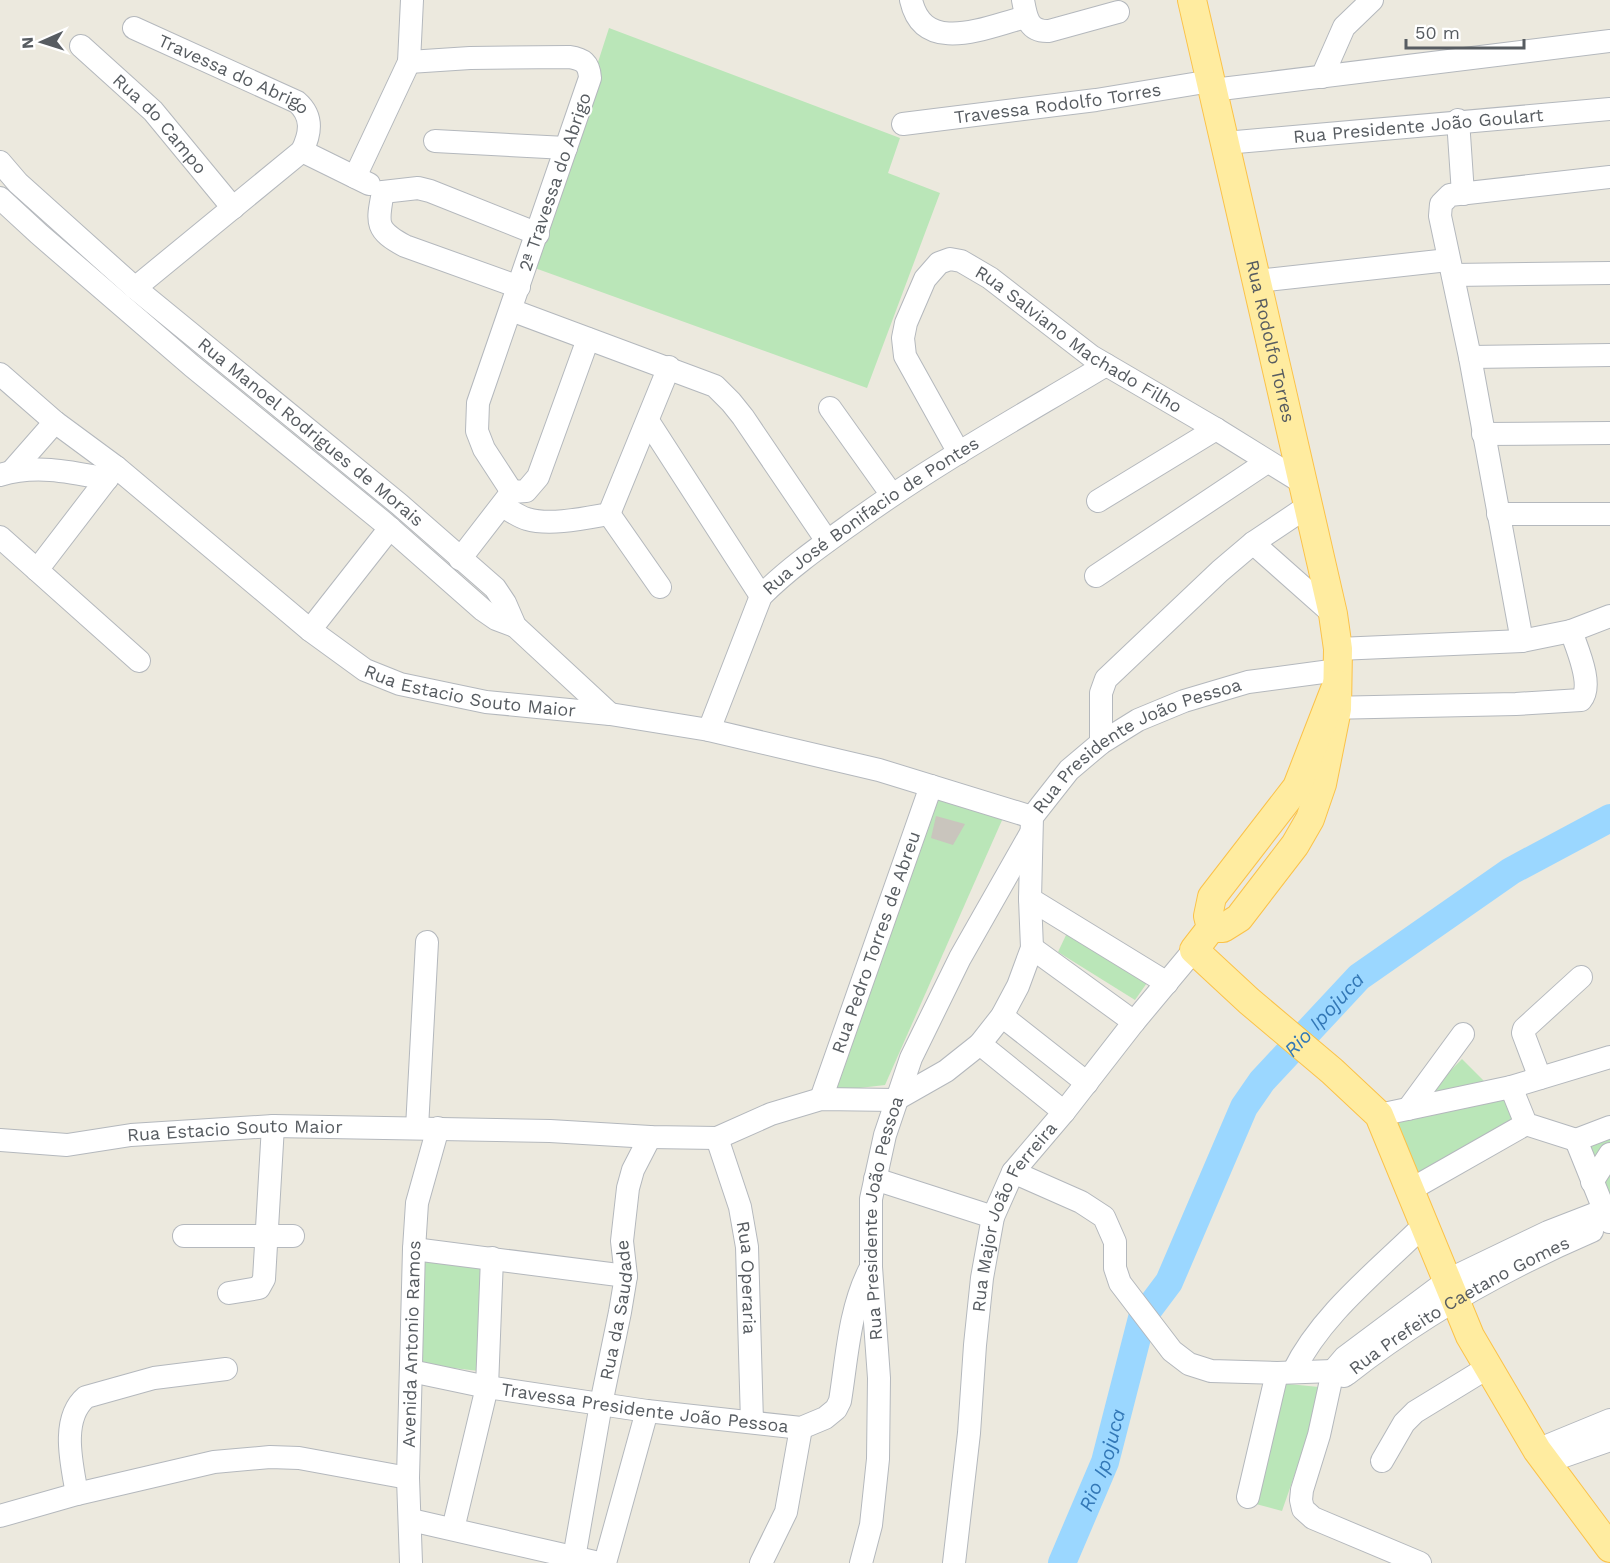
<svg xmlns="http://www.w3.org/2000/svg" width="1610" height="1563" font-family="'Work Sans',sans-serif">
  <rect width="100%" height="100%" fill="#ece9de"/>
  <!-- green -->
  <g fill="#bae6b8">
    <polygon points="609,28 900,138 888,173 940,193 867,388 532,267"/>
    <polygon points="935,794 1003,818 885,1085 834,1091"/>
    <polygon points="1067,933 1149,980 1135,1000 1058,952"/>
    <polygon points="1462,1059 1488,1085 1418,1103"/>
    <polygon points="1505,1095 1515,1124 1419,1178 1396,1119"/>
    <polygon points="1610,1133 1610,1205 1584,1143"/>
    <polygon points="425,1261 483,1267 479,1371 419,1364"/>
    <polygon points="1278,1383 1319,1387 1307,1439 1282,1511 1256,1504"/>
  </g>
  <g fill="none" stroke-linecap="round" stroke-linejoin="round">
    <!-- river -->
    <g stroke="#9bd7ff" stroke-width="28">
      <path id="s1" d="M1148,1310L1169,1282L1244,1107L1262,1081L1359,977L1511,871L1610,818"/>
      <path id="s2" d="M1062,1563L1105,1462L1142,1318"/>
    </g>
  </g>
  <!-- building -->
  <polygon fill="#c9c5bd" points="936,816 965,824 953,845 931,838"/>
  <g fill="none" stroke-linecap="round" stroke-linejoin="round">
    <!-- minor casing -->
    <g stroke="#b4b8bd" stroke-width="24">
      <g id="minor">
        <path d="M911,0C924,57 988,26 1026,17"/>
        <path d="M1023,0C1026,17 1028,32 1049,31L1118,12"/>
        <path id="s3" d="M134,28L297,102C313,116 311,133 302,151L135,288"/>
        <path id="s4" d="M81,46L153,111L233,208"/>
        <path d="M409,62L470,58L569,57C583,59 589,63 590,78L478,403L477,431L484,449L512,492"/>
        <polyline points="1322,77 1344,27 1372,0"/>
        <polyline points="1213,90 1610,41"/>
        <polyline points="1458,120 1463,194"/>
        <path id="s5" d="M903,124L1096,100L1211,81"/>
        <polyline points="435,141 566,148"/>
        <path id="s6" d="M1225,143L1610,109"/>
        <polyline points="302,151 369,184"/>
        <path id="s7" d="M0,162L18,183L135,288L399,504L495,588L505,603L515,626L610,714"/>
        <polyline points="355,177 409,62 412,0"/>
        <path d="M383,192C377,223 375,230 405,246L519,287"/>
        <polyline points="383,192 418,188 430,191 538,234"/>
        <polyline points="0,198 39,234 192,366 383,522 483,610 496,619 515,626"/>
        <polyline points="1453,275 1610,273"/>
        <polyline points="1257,281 1448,260"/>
        <polyline points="511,310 715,386 731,402 743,417 827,541"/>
        <polyline points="1470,357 1610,355"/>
        <path id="s8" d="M0,374L55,422L116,467L310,630L365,670L400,684L486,702L610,714L709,730L879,770L1032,817"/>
        <polyline points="830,408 892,495"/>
        <polyline points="648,421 761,596"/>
        <polyline points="1483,434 1610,433"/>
        <path id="s9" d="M959,453L905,356L903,338L906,323L925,279L939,263L950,259L961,261L990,278L1091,356L1216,429L1303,483"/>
        <polyline points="12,471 55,422"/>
        <path d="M0,475C36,464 71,472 107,479"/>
        <polyline points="512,492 526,491 538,477 588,339"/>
        <polyline points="1098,501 1216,429"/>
        <path d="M502,506C510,510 519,517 527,519C550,526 586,518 609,514L669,367"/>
        <polyline points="609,514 660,587"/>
        <polyline points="1498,514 1610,514"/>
        <polyline points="0,537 139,661"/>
        <polyline points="1253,543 1333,614"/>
        <polyline points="460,559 511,493"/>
        <polyline points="37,570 116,467"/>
        <polyline points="1096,576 1267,462"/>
        <polyline points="310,630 390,528"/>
        <polyline points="1522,641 1470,357 1440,216 1441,204 1450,195 1610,177"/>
        <polyline points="1338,649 1522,641 1571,631 1610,616"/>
        <path d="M1327,708L1516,704L1581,700C1594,685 1577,649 1571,631"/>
        <path id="s10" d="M709,730L761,596C789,568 822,545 854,522C934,464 1021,416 1106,365"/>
        <polyline points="1101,743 1101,693 1106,679 1220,571 1253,543 1308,506"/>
        <polyline points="1030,899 1167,983"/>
        <polyline points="1032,948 1134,1022"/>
        <polyline points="1002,1016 1087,1083"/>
        <polyline points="980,1044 1064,1112"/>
        <polyline points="1540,1078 1523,1033 1524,1029 1581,977"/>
        <polyline points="1511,1087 1526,1124 1576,1140"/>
        <path id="s11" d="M821,1099L931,786"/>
        <path id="s12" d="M895,1100L946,1071L980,1044L1002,1016L1018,986L1032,948L1030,899L1032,817L1069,770L1101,743L1138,720L1184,701L1248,682L1338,670"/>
        <polyline points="1408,1109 1463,1034"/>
        <polyline points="1379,1115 1511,1087 1610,1057"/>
        <polyline points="417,1128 427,942"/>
        <path id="s13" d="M717,1138L740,1207L747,1247L752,1422"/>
        <path id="s14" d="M0,1140L67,1145L131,1135L273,1126L550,1131L650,1137L717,1138L771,1114L821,1099L895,1100"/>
        <polyline points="1576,1140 1609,1222"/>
        <polyline points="1576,1140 1610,1127"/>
        <polyline points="1013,1172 1081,1202 1104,1217 1115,1242 1115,1268 1120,1283 1172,1351 1189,1364 1211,1371 1277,1373 1333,1371 1344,1376"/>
        <polyline points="875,1179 993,1217"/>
        <polyline points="1592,1182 1610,1154"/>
        <polyline points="1410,1190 1526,1124"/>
        <polyline points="184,1236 293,1236"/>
        <polyline points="414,1249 626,1276"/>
        <polyline points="229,1293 259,1288 264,1279 273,1126"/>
        <path id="s15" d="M411,1371L487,1387L647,1411L801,1428L825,1418L836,1409L840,1401C847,1358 849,1311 869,1271"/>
        <path d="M1293,1372C1322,1313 1379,1270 1425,1224"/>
        <path id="s16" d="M1347,1374C1421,1316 1506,1268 1592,1231"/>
        <polyline points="1537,1450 1610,1420"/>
        <polyline points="1382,1461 1404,1423 1415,1412 1487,1368"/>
        <polyline points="1547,1462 1610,1440"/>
        <path d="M77,1494C72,1465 60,1419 86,1397L154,1378L226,1369"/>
        <polyline points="1248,1497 1277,1373"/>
        <polyline points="0,1516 77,1494 214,1462 270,1457 299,1458 408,1478"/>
        <polyline points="411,1520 599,1563"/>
        <polyline points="453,1529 487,1387 492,1258"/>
        <path id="s17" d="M574,1558L601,1404L620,1312L626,1276L622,1241L628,1188L633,1170L650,1137"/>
        <path id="s18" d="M411,1563L408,1478L414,1249L417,1203L438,1128"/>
        <polyline points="605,1563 647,1411"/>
        <polyline points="761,1563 786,1512 801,1428"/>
        <path id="s19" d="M861,1563L871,1525L878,1459L879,1378L871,1267V1199L885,1135L911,1058L960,958L1031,833"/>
        <path id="s20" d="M954,1563L969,1433L975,1345L982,1278L993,1217L1013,1172L1064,1112L1134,1022L1194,950"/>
        <polyline points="1420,1563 1313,1518 1303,1509 1301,1500 1302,1490 1319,1435 1333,1371 1345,1357 1448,1280 1548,1232 1610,1208"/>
      </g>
    </g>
    <!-- major casing -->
    <g stroke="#fbc249" stroke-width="30">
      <g id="major">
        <path id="s21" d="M1192,0L1333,614L1338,649L1337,709L1322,784L1310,819L1295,845L1239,918L1223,928H1211"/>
        <polyline points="1337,684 1297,787 1212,897 1208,916 1211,928 1194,950 1249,1001 1332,1071 1379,1115 1470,1336 1537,1450 1610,1548"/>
      </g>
    </g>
    <!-- minor -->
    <use href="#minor" stroke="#fff" stroke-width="22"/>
    <!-- major -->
    <use href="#major" stroke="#ffeca0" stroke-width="28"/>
  </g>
  <g text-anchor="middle" stroke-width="4.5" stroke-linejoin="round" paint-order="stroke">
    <!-- street labels -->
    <g font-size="18" fill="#575c61" stroke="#fff">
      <text dy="6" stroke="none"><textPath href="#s3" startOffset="110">Travessa do Abrigo</textPath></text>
      <text dy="6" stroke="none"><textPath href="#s5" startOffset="156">Travessa Rodolfo Torres</textPath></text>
      <text dy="6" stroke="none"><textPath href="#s6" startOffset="194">Rua Presidente João Goulart</textPath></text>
      <text dy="6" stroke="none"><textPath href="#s4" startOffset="111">Rua do Campo</textPath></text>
      <text transform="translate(555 182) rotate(-71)" y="6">2ª Travessa do Abrigo</text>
      <text dy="6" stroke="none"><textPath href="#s9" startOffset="378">Rua Salviano Machado Filho</textPath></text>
      <text dy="6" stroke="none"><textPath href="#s21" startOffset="350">Rua Rodolfo Torres</textPath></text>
      <text dy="6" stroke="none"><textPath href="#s7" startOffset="412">Rua Manoel Rodrigues de Morais</textPath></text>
      <text dy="6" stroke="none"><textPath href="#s10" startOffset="280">Rua José Bonifacio de Pontes</textPath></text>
      <text dy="6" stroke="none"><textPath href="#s8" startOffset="578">Rua Estacio Souto Maior</textPath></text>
      <text dy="6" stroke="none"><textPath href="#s12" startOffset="474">Rua Presidente João Pessoa</textPath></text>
      <text dy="6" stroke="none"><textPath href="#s11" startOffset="166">Rua Pedro Torres de Abreu</textPath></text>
      <text dy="6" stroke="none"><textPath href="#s14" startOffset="236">Rua Estacio Souto Maior</textPath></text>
      <text dy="6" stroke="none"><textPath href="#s20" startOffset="356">Rua Major João Ferreira</textPath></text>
      <text dy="6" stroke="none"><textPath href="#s19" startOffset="348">Rua Presidente João Pessoa</textPath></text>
      <text dy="6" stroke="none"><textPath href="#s13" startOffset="144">Rua Operaria</textPath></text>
      <text dy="6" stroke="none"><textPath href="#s16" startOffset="132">Rua Prefeito Caetano Gomes</textPath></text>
      <text dy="6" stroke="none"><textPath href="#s17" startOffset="252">Rua da Saudade</textPath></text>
      <text dy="6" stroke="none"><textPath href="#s18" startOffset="219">Avenida Antonio Ramos</textPath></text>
      <text dy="6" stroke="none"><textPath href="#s15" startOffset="237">Travessa Presidente João Pessoa</textPath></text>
    </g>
    <!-- water labels -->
    <g font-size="20" font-style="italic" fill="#3378b7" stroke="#fff">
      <text dy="7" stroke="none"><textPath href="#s1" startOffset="348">Rio Ipojuca</textPath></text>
      <text dy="7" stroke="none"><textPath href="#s2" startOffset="111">Rio Ipojuca</textPath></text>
    </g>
  </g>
  <!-- north arrow -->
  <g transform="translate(42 42) rotate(267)" stroke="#ffffff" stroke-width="4.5" paint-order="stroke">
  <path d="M0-4.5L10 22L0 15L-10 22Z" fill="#575c61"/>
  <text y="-9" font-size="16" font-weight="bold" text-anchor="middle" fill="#575c61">N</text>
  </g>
  <!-- scale -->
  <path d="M1406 39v9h118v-9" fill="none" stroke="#575c61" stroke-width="3"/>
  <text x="1415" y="39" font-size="18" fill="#575c61" stroke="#ffffff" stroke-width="4.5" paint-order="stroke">50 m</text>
</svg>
